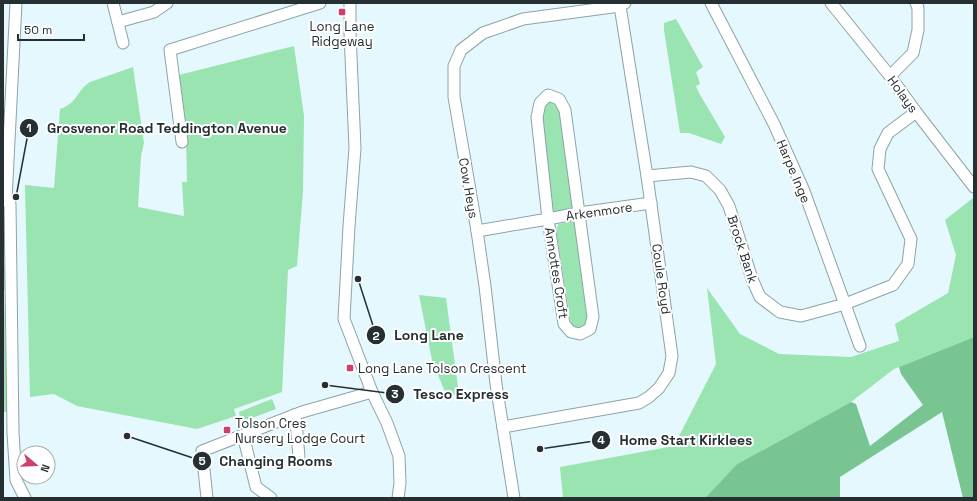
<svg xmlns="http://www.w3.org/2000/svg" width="977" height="501" font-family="'Space Grotesk',sans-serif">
  <rect width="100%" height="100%" fill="#e5f8fd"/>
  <!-- green -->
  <g fill="#99e4b1">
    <polygon points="676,19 703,67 696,72 700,84 696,86 699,93 725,137 721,144 689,133 680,133 664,30 664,23"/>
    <path d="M294,46L304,116L303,191L297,266L288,270L282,392L234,409L236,416L197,429L77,406L54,394L30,397L25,185L54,188L60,109C78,103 76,91 90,82L133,67L144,143L141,156L138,207L184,216L182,182H187L186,137L179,75Z"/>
    <path d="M548,101C553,101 557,103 560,107L574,207L571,209L556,212L553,210L542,111L545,104Z"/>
    <polygon points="973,198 974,337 894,369 851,402 737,464 705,498 563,498 560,467 674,446 716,364 707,288 740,334 779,354 851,357 899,341 895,324 948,293 956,255 945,220"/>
    <polygon points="573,221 577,225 589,320 588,326 575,330 571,324 556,229 559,224"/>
    <polygon points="3,266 6,266 7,280 4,292 8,412 3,412"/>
    <polygon points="419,295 446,298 459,394 447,397 432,360"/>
    <polygon points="272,399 276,409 241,422 239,412"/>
  </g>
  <!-- forest -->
  <polygon fill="#78c591" points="974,337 974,498 963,498 942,412 840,477 840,498 705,498 737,464 851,402 856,404 870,446 923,405 901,374 899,367"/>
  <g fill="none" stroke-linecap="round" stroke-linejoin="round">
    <!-- minor casing -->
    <g stroke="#8ca3a8" stroke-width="13">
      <g id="minor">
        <polyline points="16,3 6,200 10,204 13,433 16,480 25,498"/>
        <polyline points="113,3 123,43"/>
        <polyline points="350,3 350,33 355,148 349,226 344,319 372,392 387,423 399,456 400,483 398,498"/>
        <polyline points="711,3 774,124 804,191 860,346"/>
        <polyline points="831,3 890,76 916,112 974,187"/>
        <polyline points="118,22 154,12 167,3"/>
        <polyline points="890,76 913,53 918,30 918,8 916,3"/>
        <polygon points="548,95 559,99 565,110 593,317 590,329 580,334 571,332 564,324 548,219 537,117 540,103"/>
        <polyline points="182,142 170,50 320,3"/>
        <polyline points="647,176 691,172 706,176 720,190 729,206 752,279 760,297 780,312 801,316 845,304 893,285 908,264 911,239 878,169 880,149 888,133 916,112"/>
        <polyline points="477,231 548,219 579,213 651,203"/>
        <polyline points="294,415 296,422 299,457"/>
        <polyline points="503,427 639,403 649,397 659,388 669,373 672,356 647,176 620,6"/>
        <polyline points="243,435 256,487 271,498"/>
        <polyline points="207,498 202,451 302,412 372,392"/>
        <polyline points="514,498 496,384 485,286 477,231 454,97 454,66 461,50 483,33 523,19 620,6 625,3"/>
      </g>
    </g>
    <!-- minor -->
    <use href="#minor" stroke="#fff" stroke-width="11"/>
  </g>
  <!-- markers -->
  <g fill="#cd3f6c" stroke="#fff" stroke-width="1.5">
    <rect x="338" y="8" width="8" height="8" rx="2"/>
    <rect x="346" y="364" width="8" height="8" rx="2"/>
    <rect x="223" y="426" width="8" height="8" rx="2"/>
  </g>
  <g text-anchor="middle" stroke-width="4" stroke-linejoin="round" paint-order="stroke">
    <!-- poi labels -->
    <g font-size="13" fill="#262f32" stroke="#fff" text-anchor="start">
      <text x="342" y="31" text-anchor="middle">Long Lane<tspan x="342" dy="15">Ridgeway</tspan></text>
      <text x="358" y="373">Long Lane Tolson Crescent</text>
      <text x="235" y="428">Tolson Cres<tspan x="235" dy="15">Nursery Lodge Court</tspan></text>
    </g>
    <!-- street labels -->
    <g font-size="13" fill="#262f32" stroke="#fff">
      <text transform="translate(903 94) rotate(54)" y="5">Holays</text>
      <text transform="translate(794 171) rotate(67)" y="5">Harpe Inge</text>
      <text transform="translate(469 188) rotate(80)" y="5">Cow Heys</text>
      <text transform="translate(599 211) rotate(-8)" y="5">Arkenmore</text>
      <text transform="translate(743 249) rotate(72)" y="5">Brock Bank</text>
      <text transform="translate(557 273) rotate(81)" y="5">Annottes Croft</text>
      <text transform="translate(662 279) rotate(82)" y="5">Coule Royd</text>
    </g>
  </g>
  <!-- callouts -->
  <path fill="none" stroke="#262f32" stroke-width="1.5" d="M16 197L29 128M358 279L376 335M325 385L395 394M540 449L601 440M127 436L202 461"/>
  <g fill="#262f32" stroke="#fff" stroke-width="1.5">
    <circle cx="16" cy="197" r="4"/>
    <circle cx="358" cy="279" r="4"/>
    <circle cx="325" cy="385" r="4"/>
    <circle cx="540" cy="449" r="4"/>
    <circle cx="127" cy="436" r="4"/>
    <circle cx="29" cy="128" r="10"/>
    <circle cx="376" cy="335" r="10"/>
    <circle cx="395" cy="394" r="10"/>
    <circle cx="601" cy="440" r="10"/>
    <circle cx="202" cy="461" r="10"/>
  </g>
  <g font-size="12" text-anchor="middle" font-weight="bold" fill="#fff">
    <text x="29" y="132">1</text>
    <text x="376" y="340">2</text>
    <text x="395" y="398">3</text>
    <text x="601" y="444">4</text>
    <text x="202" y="465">5</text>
  </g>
  <g font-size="14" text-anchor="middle" font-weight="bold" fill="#262f32" stroke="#fff" stroke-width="4" stroke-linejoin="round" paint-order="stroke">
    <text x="167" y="133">Grosvenor Road Teddington Avenue</text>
    <text x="429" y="340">Long Lane</text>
    <text x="461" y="399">Tesco Express</text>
    <text x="686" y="445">Home Start Kirklees</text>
    <text x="276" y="466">Changing Rooms</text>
  </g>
  <!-- border -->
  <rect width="977" height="501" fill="none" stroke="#262f32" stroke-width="8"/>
  <!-- north arrow -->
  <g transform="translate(36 465) rotate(109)"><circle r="19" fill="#ffffff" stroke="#a8acad"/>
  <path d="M0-3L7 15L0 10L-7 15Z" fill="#cd3f6c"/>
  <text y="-6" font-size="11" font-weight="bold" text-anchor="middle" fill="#262f32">N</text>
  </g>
  <!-- scale -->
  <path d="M18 34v6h66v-6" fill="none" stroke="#262f32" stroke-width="2"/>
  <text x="24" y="34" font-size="12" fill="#262f32" stroke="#ffffff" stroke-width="3" paint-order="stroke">50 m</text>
</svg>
